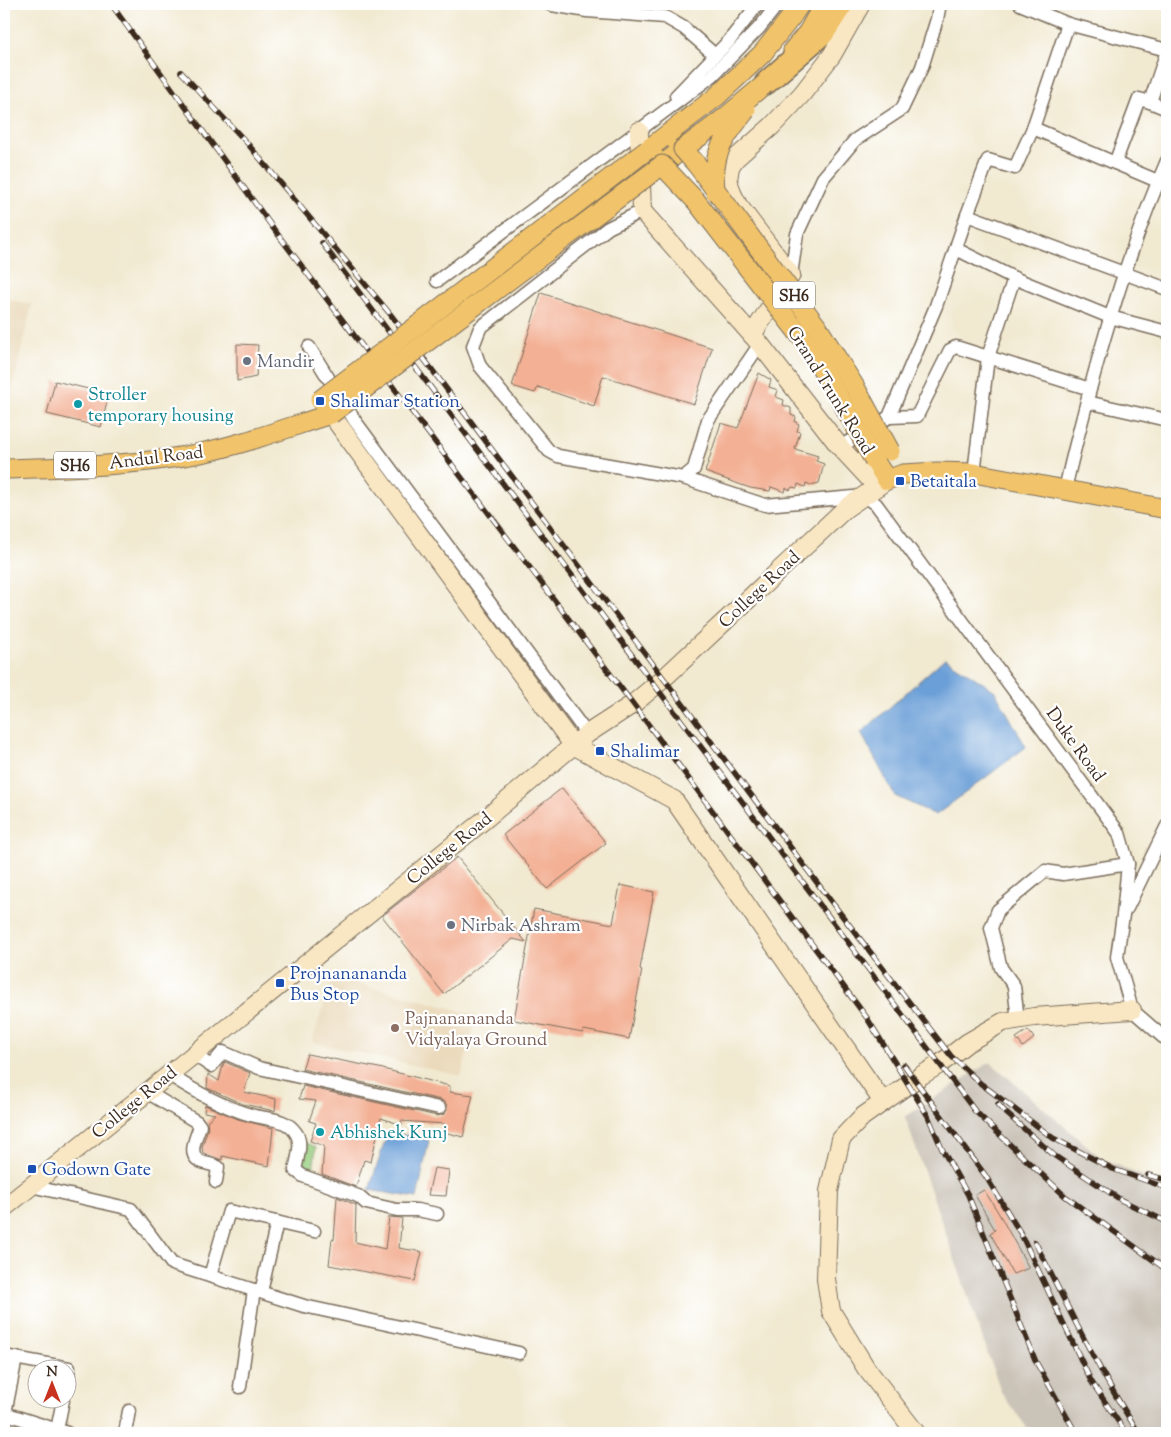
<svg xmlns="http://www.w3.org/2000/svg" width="1171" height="1437" font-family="'Sorts Mill Goudy',serif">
  <rect width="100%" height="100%" fill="#fff"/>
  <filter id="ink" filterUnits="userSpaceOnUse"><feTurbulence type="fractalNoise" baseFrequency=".02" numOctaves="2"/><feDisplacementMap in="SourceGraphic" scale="10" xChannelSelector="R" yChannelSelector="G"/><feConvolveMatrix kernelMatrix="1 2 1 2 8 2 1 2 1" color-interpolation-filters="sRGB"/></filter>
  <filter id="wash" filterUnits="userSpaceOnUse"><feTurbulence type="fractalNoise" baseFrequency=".0096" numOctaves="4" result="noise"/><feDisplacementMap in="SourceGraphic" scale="20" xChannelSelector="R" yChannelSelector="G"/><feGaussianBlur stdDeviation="1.12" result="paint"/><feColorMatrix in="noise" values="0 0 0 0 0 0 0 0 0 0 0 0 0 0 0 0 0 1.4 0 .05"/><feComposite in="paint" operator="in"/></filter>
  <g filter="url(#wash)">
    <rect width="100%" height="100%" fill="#f1e9d0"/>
    <!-- built -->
    <g fill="#ead9ba">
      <polygon points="4,299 32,304 4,422"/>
      <polygon points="333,977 477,1015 461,1076 312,1042"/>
    </g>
    <!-- industrial -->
    <polygon fill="#cac3b8" points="990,1062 1101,1158 1167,1187 1167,1433 1031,1433 1002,1394 905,1117"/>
    <!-- green -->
    <polygon fill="#96cd7f" stroke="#687c4e" points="304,1142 316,1147 313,1170 301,1167"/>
    <!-- water -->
    <g fill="#6b9fd7" stroke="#53647a">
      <polygon points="945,658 995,691 1026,747 936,815 895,796 861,733"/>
      <polygon points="388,1132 429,1140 417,1198 369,1190"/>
    </g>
    <g id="blocks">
      <!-- building -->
      <g fill="#f3b094">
        <polygon points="541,293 712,348 694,404 603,376 594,406 538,387 535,393 512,386"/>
        <polygon points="237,344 258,345 256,377 237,381"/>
        <polygon points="759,373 771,380 769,387 778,390 776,397 784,400 783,405 791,408 791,415 796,417 795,422 799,424 797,431 800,432 795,449 818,456 816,461 824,464 819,483 811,485 806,483 805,487 798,484 797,488 792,487 790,490 786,488 785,492 771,487 770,491 750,488 705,472 721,423 738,428"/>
        <polygon points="55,381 109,394 101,427 47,414"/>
        <polygon points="562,788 606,843 547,889 503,835"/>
        <polygon points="457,857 526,942 513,939 444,994 382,916"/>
        <polygon points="620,885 654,892 640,969 642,970 629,1039 584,1030 583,1033 514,1020 534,909 613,924"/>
        <polygon points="1028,1030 1034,1038 1023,1047 1016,1038"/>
        <polygon points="307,1054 379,1068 450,1086 450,1092 473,1095 463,1137 444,1132 445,1124 401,1121 402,1125 381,1118 371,1162 364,1160 356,1187 322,1174 324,1146 310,1141 316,1123 309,1121 316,1101 299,1099 303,1086 437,1116 445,1114 447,1110 447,1106 445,1102 441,1100 302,1069"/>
        <polygon points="225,1062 250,1073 244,1092 276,1099 275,1111 243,1104 207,1088 208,1074 219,1081 223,1065"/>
        <polygon points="205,1105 238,1119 273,1128 269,1166 222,1156 222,1160 203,1153 202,1147 208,1128 207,1121 215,1114 204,1112"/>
        <polygon points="434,1168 449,1170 446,1196 428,1195"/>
        <polygon points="984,1190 998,1212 1029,1268 1013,1274 990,1233 995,1230 975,1195"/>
        <polygon points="337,1197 356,1205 355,1242 385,1249 389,1217 402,1218 399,1248 422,1252 415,1281 329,1265 332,1239 334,1240"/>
      </g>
    </g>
  </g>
  <g filter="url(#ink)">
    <use href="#blocks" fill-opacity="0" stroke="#7b6d5c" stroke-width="1"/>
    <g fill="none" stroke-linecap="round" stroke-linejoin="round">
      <!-- street-tunnel -->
      <polyline stroke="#cdc3ac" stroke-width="12" stroke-dasharray="12 6" stroke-linecap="butt" points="676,103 704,133 726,151"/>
      <!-- street casing -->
      <g stroke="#7b6d5c" stroke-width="15">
        <g id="street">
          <polyline points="549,4 552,5 587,11 665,17 684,28 715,55"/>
          <polyline points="1020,4 1068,24 1167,50"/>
          <polyline points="1167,51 1150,102 1167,109"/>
          <polyline points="676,96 729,41 758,4"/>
          <polyline points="1150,102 1139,99 1115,163 1167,185"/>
          <polyline points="1033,128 1115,163"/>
          <polyline points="642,211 608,228 480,328 473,346 480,366 549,451 558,456 683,478 694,469 708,420 760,344"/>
          <polyline points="967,215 1167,289"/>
          <polyline points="956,249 1014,278 1110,317 1167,332"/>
          <polyline points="791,275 797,234 823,178 855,140 902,109 922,67 937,19 940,4"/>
          <polyline points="437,281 712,76 759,28 778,4"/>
          <polyline points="309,347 355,421 587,734"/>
          <polyline points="1087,402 1167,420"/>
          <polyline points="889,417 917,416 950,350 956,347 1090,389"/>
          <polyline points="840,447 889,417 936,306 967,215 988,160 1015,168 1033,128 1068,24"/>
          <polyline points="974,473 988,357 1014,278"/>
          <polyline points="683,478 765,505 865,496 876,504 1119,833 1128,864 1123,915 1117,957 1132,1010 1163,1037 1167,1039"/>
          <path d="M1065,490C1072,457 1081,425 1089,393C1110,314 1134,236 1167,161"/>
          <polyline points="1127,908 1167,826"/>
          <polyline points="1018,1020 1014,986 1001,968 991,928 998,910 1045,871 1063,874 1128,864"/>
          <polyline points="193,1054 211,1066 223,1052 259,1068 439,1108"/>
          <path d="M168,1074C194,1091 222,1107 251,1115C268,1120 285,1117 296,1133C303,1143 297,1159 295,1170L303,1176L358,1196L366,1203L397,1210H417L437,1214"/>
          <path d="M147,1092L197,1122L200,1126C196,1138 186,1156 202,1162C207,1164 212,1164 218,1167L216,1182"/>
          <polyline points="31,1186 131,1209 172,1264 304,1306 519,1353"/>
          <polyline points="210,1276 229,1211 314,1231"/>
          <polyline points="261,1292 277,1222"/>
          <polyline points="4,1356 69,1368 68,1376"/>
          <polyline points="240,1387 254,1290"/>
          <polyline points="4,1413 67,1433"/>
          <polyline points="4,1418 16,1358"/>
          <polyline points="57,1430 63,1400"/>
          <polyline points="125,1433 129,1411"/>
        </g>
      </g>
      <!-- secondary casing -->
      <g stroke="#7b6d5c" stroke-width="20">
        <g id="secondary">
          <polyline points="639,131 642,211 760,344 840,447 877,487"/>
          <polyline points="752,335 791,275 738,205 732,193 728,180 730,167 735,159 772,126 802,94 832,55 861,4"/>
          <polyline points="322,402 573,745 674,800 883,1102"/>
          <polyline points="4,1208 484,820 587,734 633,704 663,679 846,508 887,480"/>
          <polyline points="916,1433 866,1368 831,1311 826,1279 829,1191 841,1139 862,1117 922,1075 940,1064 967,1043 1003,1022 1034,1017 1132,1010"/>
        </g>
      </g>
      <!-- primary casing -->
      <g stroke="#7b6d5c" stroke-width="21">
        <g id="primary">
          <polyline points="792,16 800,4"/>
          <polyline points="793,50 808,32 824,4"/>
          <polygon points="669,133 683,149 662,165 647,150"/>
          <polyline points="874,460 887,480 903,474 937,472 974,473 1167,509"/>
          <path d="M4,469C67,467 134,466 196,454C242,445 286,428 331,414"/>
        </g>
      </g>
      <!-- highway casing -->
      <g stroke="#7b6d5c" stroke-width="25">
        <polyline id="highway" points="766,83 823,33 842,4"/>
      </g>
      <!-- street -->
      <use href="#street" stroke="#fff" stroke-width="12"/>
      <!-- secondary -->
      <use href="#secondary" stroke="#f9e7c3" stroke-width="18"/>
      <!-- primary -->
      <use href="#primary" stroke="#f1c36a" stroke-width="19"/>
      <!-- highway -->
      <use href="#highway" stroke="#f1c36a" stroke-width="22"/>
      <!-- rail casing -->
      <g stroke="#3b2a1e" stroke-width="5.5">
        <g id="rail">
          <polyline points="111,4 273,228 633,704 867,1018 928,1116 942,1149 968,1195 1036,1362 1076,1433"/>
          <polyline points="181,72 247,143 391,315 833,904 951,1056 980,1083 1053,1138 1113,1169 1167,1188"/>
          <polyline points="322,243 975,1111 1024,1158 1065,1196 1167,1270"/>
          <polyline points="904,1065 985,1175 1021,1234 1091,1381 1126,1433"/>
          <polyline points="998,1104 1006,1113 1055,1156 1121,1200 1167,1222"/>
          <polyline points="1148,1175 1167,1180"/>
          <path d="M1035,1242C1068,1307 1099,1373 1139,1433"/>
        </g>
      </g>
      <!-- rail -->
      <use href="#rail" stroke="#fff" stroke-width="4" stroke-dasharray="11" stroke-linecap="butt"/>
      <!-- primary-bridge casing -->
      <g stroke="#7b6d5c" stroke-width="21" stroke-linecap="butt">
        <g id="primary-bridge">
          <polyline points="766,83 727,116 683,149 697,165 818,328 855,387 890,451"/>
          <polyline points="669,133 716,97 762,54 792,16"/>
          <path d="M715,191C711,153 724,138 746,110"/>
          <polyline points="320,400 647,150"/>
          <polyline points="331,414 662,165 696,201 806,343 838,395 874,460"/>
        </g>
      </g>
      <!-- primary-bridge -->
      <use href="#primary-bridge" stroke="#f1c36a" stroke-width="19"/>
    </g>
  </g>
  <!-- markers -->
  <g fill="#6b7280" stroke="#fff" stroke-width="2">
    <circle cx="247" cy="361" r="5"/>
    <circle cx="451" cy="925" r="5"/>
  </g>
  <g fill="#1a4fb4" stroke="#fff" stroke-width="2">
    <rect x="315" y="396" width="10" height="10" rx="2.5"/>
    <rect x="895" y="476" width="10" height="10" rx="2.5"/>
    <rect x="595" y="746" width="10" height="10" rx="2.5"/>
    <rect x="275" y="978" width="10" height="10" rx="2.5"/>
    <rect x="27" y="1164" width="10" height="10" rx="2.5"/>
  </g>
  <g fill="#0f9aa8" stroke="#fff" stroke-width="2">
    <circle cx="78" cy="404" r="5"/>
    <circle cx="320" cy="1132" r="5"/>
  </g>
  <circle fill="#8d6e63" stroke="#fff" stroke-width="2" cx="395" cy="1028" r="5"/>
  <g text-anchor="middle" stroke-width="4.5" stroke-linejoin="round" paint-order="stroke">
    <!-- shield labels -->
    <g fill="#fff" stroke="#766a62" stroke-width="1">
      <rect x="773" y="281.5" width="42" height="27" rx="4"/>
      <rect x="54" y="451.5" width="42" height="27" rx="4"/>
    </g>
    <g font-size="16" font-weight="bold" fill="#3b2a1e">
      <text x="794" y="301">SH6</text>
      <text x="75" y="471">SH6</text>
    </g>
    <!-- worship labels -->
    <g font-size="18" fill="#5b616d" stroke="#fff" text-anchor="start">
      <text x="257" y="367">Mandir</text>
      <text x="461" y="931">Nirbak Ashram</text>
    </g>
    <!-- street labels -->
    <g font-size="18" fill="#3b2a1e" stroke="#fff">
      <text transform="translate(831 390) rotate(58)" y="6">Grand Trunk Road</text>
      <text transform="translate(156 457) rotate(-7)" y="6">Andul Road</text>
      <text transform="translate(759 589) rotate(-43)" y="6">College Road</text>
      <text transform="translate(1076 744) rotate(54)" y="6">Duke Road</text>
      <text transform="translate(449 848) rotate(-39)" y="6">College Road</text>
      <text transform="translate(134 1102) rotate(-39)" y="6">College Road</text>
    </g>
    <!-- culture labels -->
    <g font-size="18" fill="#0d838f" stroke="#fff" text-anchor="start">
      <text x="88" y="400">Stroller<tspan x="88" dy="21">temporary housing</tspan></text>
      <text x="330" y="1138">Abhishek Kunj</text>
    </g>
    <!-- transit labels -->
    <g font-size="18" fill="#164399" stroke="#fff" text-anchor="start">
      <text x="330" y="407">Shalimar Station</text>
      <text x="910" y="487">Betaitala</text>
      <text x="610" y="757">Shalimar</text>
      <text x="290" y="979">Projnanananda<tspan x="290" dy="21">Bus Stop</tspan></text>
      <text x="42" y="1175">Godown Gate</text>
    </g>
    <!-- education labels -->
    <g font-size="18" fill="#785e54" stroke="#fff" text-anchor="start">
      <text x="405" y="1024">Pajnanananda<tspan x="405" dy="21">Vidyalaya Ground</tspan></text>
    </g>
  </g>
  <!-- margin -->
  <rect width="1171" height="1437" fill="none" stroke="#fff" stroke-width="20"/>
  <!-- north arrow -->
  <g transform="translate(52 1384)"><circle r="24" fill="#ffffff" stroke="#b1aaa5"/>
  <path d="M0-4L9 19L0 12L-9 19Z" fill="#c8321e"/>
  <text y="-8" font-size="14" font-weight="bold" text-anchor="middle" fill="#3b2a1e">N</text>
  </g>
</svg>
